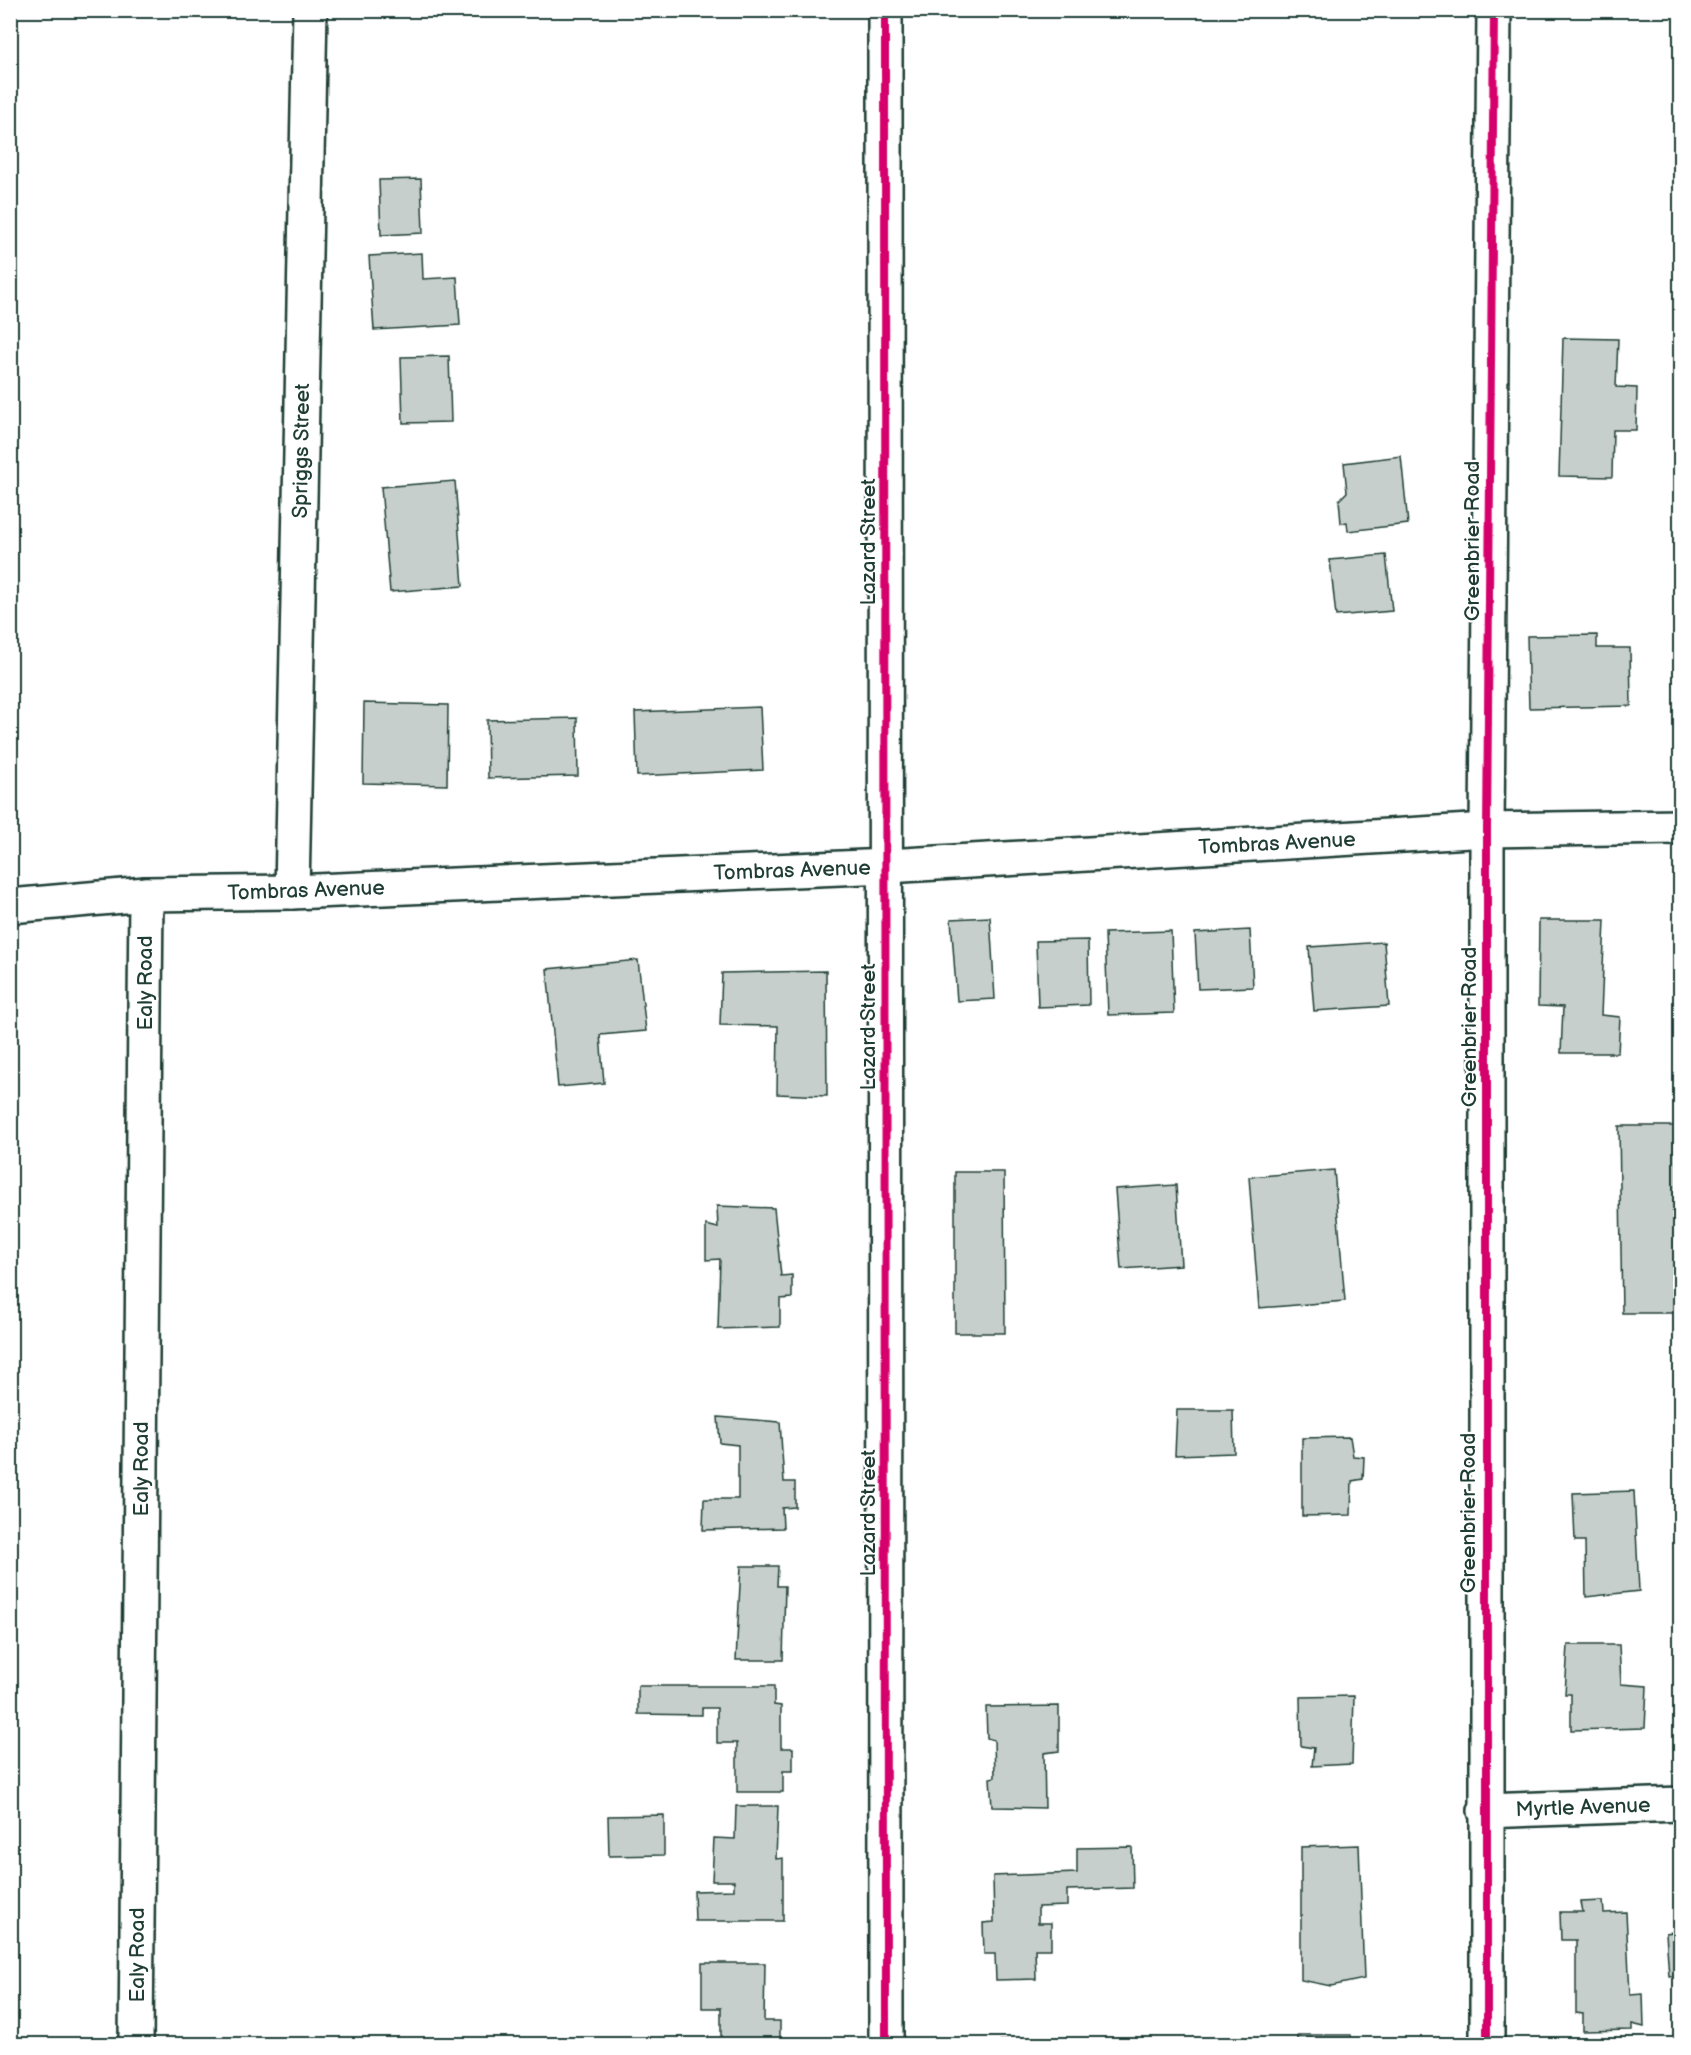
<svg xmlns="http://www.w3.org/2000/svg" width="1691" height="2055" font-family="'Balsamiq Sans',sans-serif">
  <rect width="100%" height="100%" fill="#fff"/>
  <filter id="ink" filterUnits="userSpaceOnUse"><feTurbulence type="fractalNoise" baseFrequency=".0167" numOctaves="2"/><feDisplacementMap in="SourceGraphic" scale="12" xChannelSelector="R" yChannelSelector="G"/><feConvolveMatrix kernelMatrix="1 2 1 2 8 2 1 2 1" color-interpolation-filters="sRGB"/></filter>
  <g filter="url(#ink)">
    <!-- building -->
    <g fill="#c7cfcc" stroke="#1f3d34" stroke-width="1.5">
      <polygon points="421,179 423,233 381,235 379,180"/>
      <polygon points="422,253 423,279 457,277 460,325 374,330 369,256"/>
      <polygon points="1563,338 1618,339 1616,387 1637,388 1636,430 1613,430 1612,477 1559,476"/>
      <polygon points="449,356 451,422 403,423 401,357"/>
      <polygon points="1401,456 1408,524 1348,531 1347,522 1341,523 1339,500 1347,492 1344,463"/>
      <polygon points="455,481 463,586 390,592 381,487"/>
      <polygon points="1386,555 1392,611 1336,616 1330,560"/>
      <polygon points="1676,633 1680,633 1680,682 1679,682"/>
      <polygon points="1597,635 1597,648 1630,648 1631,706 1529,708 1527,636"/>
      <polygon points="364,703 448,705 447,785 363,783"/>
      <polygon points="760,707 763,770 637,776 635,712"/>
      <polygon points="577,718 578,776 488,778 487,720"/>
      <polygon points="990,917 995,999 957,1001 951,919"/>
      <polygon points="1539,920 1605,920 1601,1015 1620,1017 1618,1053 1561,1053 1563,1007 1538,1006"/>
      <polygon points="1250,930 1253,987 1198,989 1195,933"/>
      <polygon points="1171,931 1174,1013 1108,1015 1105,933"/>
      <polygon points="1088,940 1089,1005 1038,1007 1036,941"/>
      <polygon points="1384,942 1389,1006 1314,1011 1309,947"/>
      <polygon points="638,960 646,1031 600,1035 604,1083 558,1087 547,969"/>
      <polygon points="826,971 827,1096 777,1094 778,1026 720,1025 722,973"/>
      <polygon points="1676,1074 1680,1074 1680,1117 1679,1117"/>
      <polygon points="1619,1126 1680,1126 1680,1313 1622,1313"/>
      <polygon points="1334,1170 1345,1301 1259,1308 1249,1177"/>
      <polygon points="955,1172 1004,1172 1005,1333 955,1333"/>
      <polygon points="1176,1185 1181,1265 1121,1269 1115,1189"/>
      <polygon points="717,1206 774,1208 781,1276 792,1275 792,1298 780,1299 780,1327 718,1329 720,1259 706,1260 706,1225 718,1228"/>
      <polygon points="1177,1410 1233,1410 1234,1453 1175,1455"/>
      <polygon points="718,1417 780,1422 784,1482 795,1482 795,1507 782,1508 783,1528 703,1530 704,1499 738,1499 738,1445 720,1443"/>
      <polygon points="1350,1437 1353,1456 1364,1457 1363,1479 1352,1481 1351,1515 1302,1516 1302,1438"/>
      <polygon points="1634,1491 1639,1591 1586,1597 1585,1541 1575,1541 1573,1493"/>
      <polygon points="741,1566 778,1566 777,1586 785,1586 783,1660 736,1660"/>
      <polygon points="1568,1645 1619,1645 1621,1684 1647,1686 1645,1728 1571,1730 1571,1694 1565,1694"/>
      <polygon points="638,1686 774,1686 774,1705 781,1706 781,1748 793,1748 793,1771 783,1771 783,1792 737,1792 737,1743 717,1743 717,1708 702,1708 702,1715 638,1714"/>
      <polygon points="1354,1696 1352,1764 1312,1766 1314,1748 1301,1746 1300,1697"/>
      <polygon points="1059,1706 1059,1751 1044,1753 1045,1808 992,1807 990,1778 995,1777 994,1740 987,1738 986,1707"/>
      <polygon points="736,1806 778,1806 776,1859 783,1858 783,1921 695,1921 694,1891 734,1890 734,1881 712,1881 714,1838 735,1839"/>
      <polygon points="664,1815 664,1855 609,1856 608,1816"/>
      <polygon points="1359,1845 1364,1979 1331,1986 1301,1980 1301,1847"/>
      <polygon points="1132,1847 1133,1888 1067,1890 1067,1906 1038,1907 1038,1923 1051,1923 1051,1949 1035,1949 1036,1979 996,1980 995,1954 984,1954 983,1923 994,1922 993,1876 1077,1873 1077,1848"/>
      <polygon points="1603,1901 1604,1913 1626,1912 1630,1995 1643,1994 1644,2027 1632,2024 1632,2030 1583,2031 1583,2014 1576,2013 1576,1940 1561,1940 1560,1912 1583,1912 1581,1902"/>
      <polygon points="1680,1931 1680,1975 1669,1976 1666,1933"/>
      <polygon points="702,1963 765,1963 764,2021 780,2021 780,2044 721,2044 721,2008 702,2008"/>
      <polygon points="1298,2035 1351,2035 1352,2044 1298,2044"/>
      <polygon points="1046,2039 1046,2044 1001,2044 1000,2041"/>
    </g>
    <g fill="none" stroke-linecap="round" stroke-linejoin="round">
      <!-- minor casing -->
      <g stroke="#1f3d34" stroke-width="38">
        <g id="minor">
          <polyline points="885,10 886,2044"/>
          <polyline points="292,892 310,10"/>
          <polyline points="10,906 146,894 292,892 887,866 1487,830 1680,827"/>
          <polyline points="1485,1811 1680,1804"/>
          <polyline points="136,2044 146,894"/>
          <polyline points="1487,2044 1487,830 1494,10"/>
        </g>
      </g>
      <!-- minor -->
      <use href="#minor" stroke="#fff" stroke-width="33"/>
      <!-- cycleway casing -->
      <g stroke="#fff" stroke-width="11">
        <g id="cycleway">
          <polyline points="885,10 886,2044"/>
          <polyline points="1487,2044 1487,830 1494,10"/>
        </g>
      </g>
      <!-- cycleway -->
      <use href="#cycleway" stroke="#d6006c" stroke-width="8"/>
    </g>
  </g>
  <g text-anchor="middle" stroke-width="4.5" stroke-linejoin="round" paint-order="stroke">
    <!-- street labels -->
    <g font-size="21" fill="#1f3d34" stroke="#fff">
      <text transform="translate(301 451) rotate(-89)" y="7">Spriggs Street</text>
      <text transform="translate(1472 541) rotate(-90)" y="7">Greenbrier Road</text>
      <text transform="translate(868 542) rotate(-90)" y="7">Lazard Street</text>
      <text transform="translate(1277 843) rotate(-3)" y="7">Tombras Avenue</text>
      <text transform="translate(792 870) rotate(-2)" y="7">Tombras Avenue</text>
      <text transform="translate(306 890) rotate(-2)" y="7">Tombras Avenue</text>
      <text transform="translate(145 983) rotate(-90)" y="7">Ealy Road</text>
      <text transform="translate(868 1027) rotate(-90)" y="7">Lazard Street</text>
      <text transform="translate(1469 1027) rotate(-90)" y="7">Greenbrier Road</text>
      <text transform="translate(141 1469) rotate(-90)" y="7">Ealy Road</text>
      <text transform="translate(868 1513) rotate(-90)" y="7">Lazard Street</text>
      <text transform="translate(1468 1513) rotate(-90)" y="7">Greenbrier Road</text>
      <text transform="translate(1583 1807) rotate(-2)" y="7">Myrtle Avenue</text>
      <text transform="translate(137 1955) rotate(-90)" y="7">Ealy Road</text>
    </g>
  </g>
  <!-- margin -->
  <rect width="1691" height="2055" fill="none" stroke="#fff" stroke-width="36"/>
  <rect x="18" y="18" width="1655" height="2019" fill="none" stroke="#1f3d34" stroke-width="2" filter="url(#ink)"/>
</svg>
